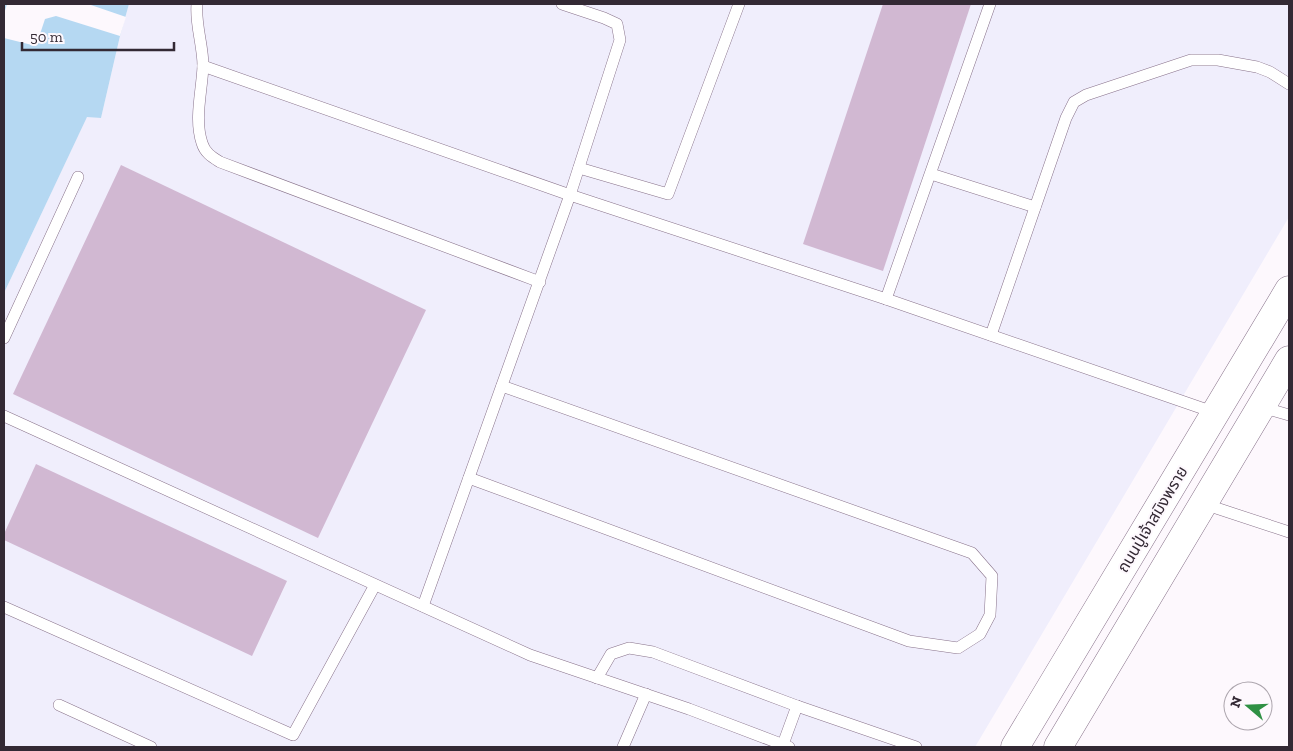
<svg xmlns="http://www.w3.org/2000/svg" width="1293" height="751" font-family="'Zilla Slab','Noto Sans Thai',serif">
  <rect width="100%" height="100%" fill="#fdf8fd"/>
  <!-- industrial -->
  <polygon fill="#f0eefc" points="129,4 1289,4 1289,217 975,747 4,747 4,293 87,116 101,118 120,36"/>
  <!-- water -->
  <polygon fill="#b5d8f2" points="4,4 129,4 120,36 101,118 87,117 4,293"/>
  <!-- pier -->
  <polygon fill="#fdf8fd" points="7,4 88,4 126,17 120,36 56,16 45,19 36,46 4,38 4,14"/>
  <!-- building -->
  <g fill="#d1b8d2">
    <polygon points="883,4 971,4 883,271 803,244"/>
    <polygon points="121,165 426,310 318,538 13,394"/>
    <polygon points="36,464 287,581 252,656 4,540 4,534"/>
  </g>
  <g fill="none" stroke-linecap="round" stroke-linejoin="round">
    <!-- service casing -->
    <g stroke="#88728a" stroke-width="12">
      <g id="service">
        <path d="M197,4C195,24 203,45 203,66C202,91 194,119 202,143C205,153 212,157 220,162L540,282"/>
        <polyline points="562,4 604,18 617,24 620,40 570,195 886,299"/>
        <polyline points="990,4 886,299 1216,413"/>
        <polyline points="203,66 570,195 423,606"/>
        <polyline points="579,168 668,194 739,4"/>
        <polyline points="931,174 1035,207"/>
        <polyline points="991,335 1066,118 1074,102 1086,95 1191,60 1218,60 1257,67 1270,72 1289,84"/>
        <polyline points="4,338 78,177"/>
        <polyline points="1261,407 1289,415"/>
        <polyline points="4,416 530,655 689,709 789,747"/>
        <polyline points="469,478 909,641 958,648 980,634 990,615 992,576 972,553 502,386"/>
        <polyline points="1204,504 1289,532"/>
        <polyline points="4,607 293,735 375,585"/>
        <polyline points="597,678 611,654 629,648 653,652 797,706 916,747"/>
        <polyline points="59,705 151,747"/>
        <polyline points="623,747 646,694"/>
        <polyline points="782,747 797,706"/>
      </g>
    </g>
    <!-- secondary casing -->
    <g stroke="#88728a" stroke-width="29">
      <g id="secondary">
        <polyline points="1015,747 1289,290"/>
        <polyline points="1058,747 1289,360"/>
      </g>
    </g>
    <!-- service -->
    <use href="#service" stroke="#fff" stroke-width="11"/>
    <!-- secondary -->
    <use href="#secondary" stroke="#fff" stroke-width="28"/>
  </g>
  <g text-anchor="middle" stroke-width="4" stroke-linejoin="round" paint-order="stroke">
    <!-- street labels -->
    <g font-size="16" fill="#332934" stroke="#fdf8fd">
      <text transform="translate(1152 519) rotate(-59)" y="6">ถนนปู่เจ้าสมิงพราย</text>
    </g>
  </g>
  <!-- border -->
  <rect width="1293" height="751" fill="none" stroke="#332934" stroke-width="10"/>
  <!-- north arrow -->
  <g transform="translate(1248 706) rotate(289)"><circle r="24" fill="#fdf8fd" stroke="#aca5ad"/>
  <path d="M0-4L9 19L0 12L-9 19Z" fill="#2f9044"/>
  <text y="-8" font-size="14" font-weight="bold" text-anchor="middle" fill="#332934">N</text>
  </g>
  <!-- scale -->
  <path d="M22 42v8h152v-8" fill="none" stroke="#332934" stroke-width="2.5"/>
  <text x="30" y="42" font-size="15" fill="#332934" stroke="#fdf8fd" stroke-width="4" paint-order="stroke">50 m</text>
</svg>
